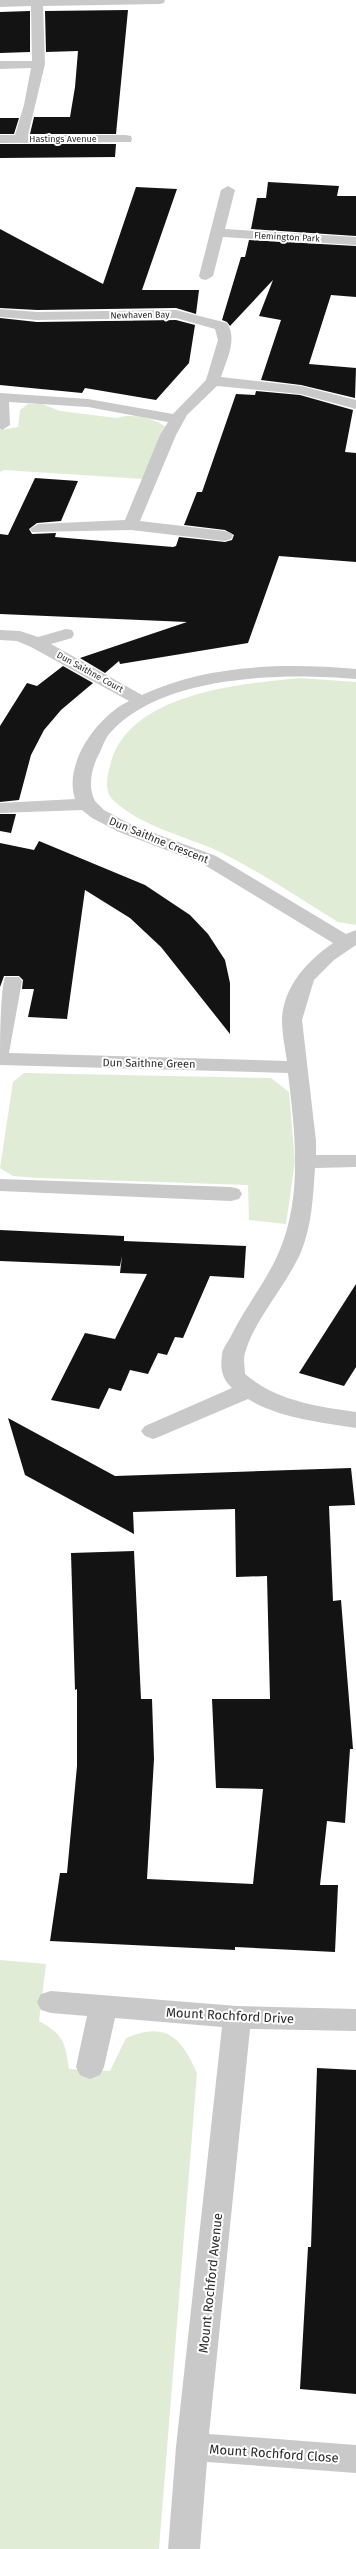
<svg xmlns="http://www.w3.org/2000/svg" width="356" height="2549" font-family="'Fira Sans',sans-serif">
  <rect width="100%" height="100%" fill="#fff"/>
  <!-- green -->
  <g fill="#e1ecd7">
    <path d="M28,404H42L60,411L117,418C132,413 152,418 165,426L143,479L4,470L0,472V430L18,427L20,410Z"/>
    <path d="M300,678L356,682V925L338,922C301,899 265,875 226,855C189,836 144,829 113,800C104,791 107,776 110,766C127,693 240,684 300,678Z"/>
    <polygon points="24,1073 271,1078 289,1092 295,1162 286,1224 249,1220 248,1185 39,1178 13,1176 0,1168 13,1082"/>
    <path d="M0,1960L46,1964L39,2021C64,2035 65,2042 69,2069L110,2071L126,2038C166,2021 181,2037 197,2073L159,2549H0Z"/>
  </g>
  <!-- building -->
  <g fill="#131313">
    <polygon points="128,10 116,134 30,134 34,117 70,117 75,87 78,51 46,52 45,11"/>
    <polygon points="30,11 30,52 0,53 0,12"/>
    <polygon points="0,118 19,118 14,134 0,134"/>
    <polygon points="0,144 116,144 115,157 0,158"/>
    <polygon points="268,182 339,186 337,196 356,196 356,236 251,229 257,198 266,198"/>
    <polygon points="136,187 177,189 142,290 199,290 196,314 176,308 37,310 0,308 0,229 103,284"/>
    <polygon points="249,240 356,246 356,297 331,295 309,364 356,368 355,398 301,385 261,380 281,320 259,316 273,280 230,326 227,322 222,320 241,257 245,257"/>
    <polygon points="0,318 37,322 176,320 195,325 189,363 156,400 85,388 82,393 0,385"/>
    <polygon points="256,391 300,395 353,410 345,452 356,453 356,562 279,556 248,643 120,664 119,661 105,673 80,658 187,622 0,614 0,534 8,535 35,478 78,481 61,521 37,523 29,529 32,534 56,533 55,537 173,547 176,546 179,537 225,542 232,540 234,535 225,530 184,525 197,492 202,492 236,394 255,395"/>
    <polygon points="63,666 93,683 61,710 44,730 31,755 19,800 0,802 0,726 27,683 37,686"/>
    <polygon points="0,814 16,814 11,833 0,831"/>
    <polygon points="39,841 145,885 190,915 208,934 225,960 230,983 230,1034 161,947 130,918 85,890 67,1019 28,1017 34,989 22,989 23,980 19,976 4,976 0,987 0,843 34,850"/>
    <polygon points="0,1230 124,1236 124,1241 246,1246 244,1278 210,1276 183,1338 175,1337 167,1355 158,1353 148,1374 130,1370 121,1391 109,1388 99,1409 51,1400 85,1333 115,1339 147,1274 120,1273 122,1256 120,1266 0,1261"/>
    <polygon points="356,1284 356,1367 344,1386 299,1373"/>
    <polygon points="8,1418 115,1476 351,1468 355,1505 329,1506 333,1601 341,1600 353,1749 350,1749 345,1823 327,1821 320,1885 338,1885 335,1952 235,1947 235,1950 50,1941 60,1873 67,1873 77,1766 77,1689 75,1690 71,1553 134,1551 141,1699 152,1699 154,1759 147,1879 253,1884 263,1789 216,1788 212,1699 270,1699 267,1576 236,1577 235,1509 133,1512 134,1534 25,1475"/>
    <polygon points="317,2068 356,2070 356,2394 300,2389 308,2247 311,2247"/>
  </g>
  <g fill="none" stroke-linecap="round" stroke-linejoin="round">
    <!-- street -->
    <g fill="#c9c9c9" fill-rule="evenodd">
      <polygon points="0,0 165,0 164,3 160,4 43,6 45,64 28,135 126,135 131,136 132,139 131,142 0,143 0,135 15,135 24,105 31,68 0,69 0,61 32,61 31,6 0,7"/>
      <polygon points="228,186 235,190 225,229 356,237 356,245 223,237 213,276 206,280 201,279 199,276 221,190"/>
      <path d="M0,309L37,312L176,310L227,323C238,339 226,361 221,377L301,386L356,400V409L300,394L217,386L187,415L176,435L140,521L225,531L231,533L233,536L231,539L225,541L131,530L32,532L30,529L38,524L125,520L160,435L168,422L88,407L9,402L10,425L2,430L0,429V393L88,399L173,414L206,380L218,340L215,329L176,318L37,320L0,317Z"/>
      <path d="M66,629L72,630L74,634L72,638L51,644L142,695C207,664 286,663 356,669V679C283,673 162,674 110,733C105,738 103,746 100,752C92,766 87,786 95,801L104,810L132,825L216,856L346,934L356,930V945L334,960L314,980L302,1020L316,1141V1155H356V1167L315,1168C313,1197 312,1225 301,1252C286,1286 254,1320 245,1353C243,1359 245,1368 245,1374C277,1401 316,1406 356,1412V1428C320,1422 279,1418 248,1399L161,1436L153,1439L145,1436L141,1431L145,1426L232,1388C222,1379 220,1368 222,1355C222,1349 228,1342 231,1336C245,1307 266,1282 279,1252C303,1196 295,1132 288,1073L0,1065C0,1045 0,993 5,977H19L22,981L9,1053L287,1061C285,1048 282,1033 282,1020C283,987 307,961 333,943L203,864L119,832L92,818L82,810L0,813V803L75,799C63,763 98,716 129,701L31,647L17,641L0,640V630L20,631L38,637Z"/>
      <polygon points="0,1179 231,1187 239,1189 242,1194 239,1199 231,1201 0,1191"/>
      <polygon points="51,1991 237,2006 356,2009 356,2031 250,2029 209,2434 356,2445 356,2473 207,2462 200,2549 168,2549 176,2447 222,2027 115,2018 104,2067 100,2075 90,2079 80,2075 76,2067 87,2016 51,2013 41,2010 37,2002 41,1994"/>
    </g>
  </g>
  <g text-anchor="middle" stroke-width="4" stroke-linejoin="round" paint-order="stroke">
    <!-- far-street labels -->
    <g font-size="9" fill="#2c2c2c" stroke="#fff">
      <text x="63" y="142">Hastings Avenue</text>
      <text transform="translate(287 237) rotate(3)" y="3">Flemington Park</text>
      <text transform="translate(140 315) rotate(-1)" y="3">Newhaven Bay</text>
      <text transform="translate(90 672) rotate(29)" y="3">Dun Saithne Court</text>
    </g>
    <!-- street labels -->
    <g font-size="11" fill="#2c2c2c" stroke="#fff">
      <text transform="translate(159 840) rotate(22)" y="4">Dun Saithne Crescent</text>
      <text transform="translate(149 1063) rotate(1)" y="4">Dun Saithne Green</text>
    </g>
    <!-- near-street labels -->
    <g font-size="13" fill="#2c2c2c" stroke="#fff">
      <text transform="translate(230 2015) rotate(3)" y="5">Mount Rochford Drive</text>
      <text transform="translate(210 2283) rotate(-84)" y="5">Mount Rochford Avenue</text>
      <text transform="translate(274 2453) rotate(4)" y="5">Mount Rochford Close</text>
    </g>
  </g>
</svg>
